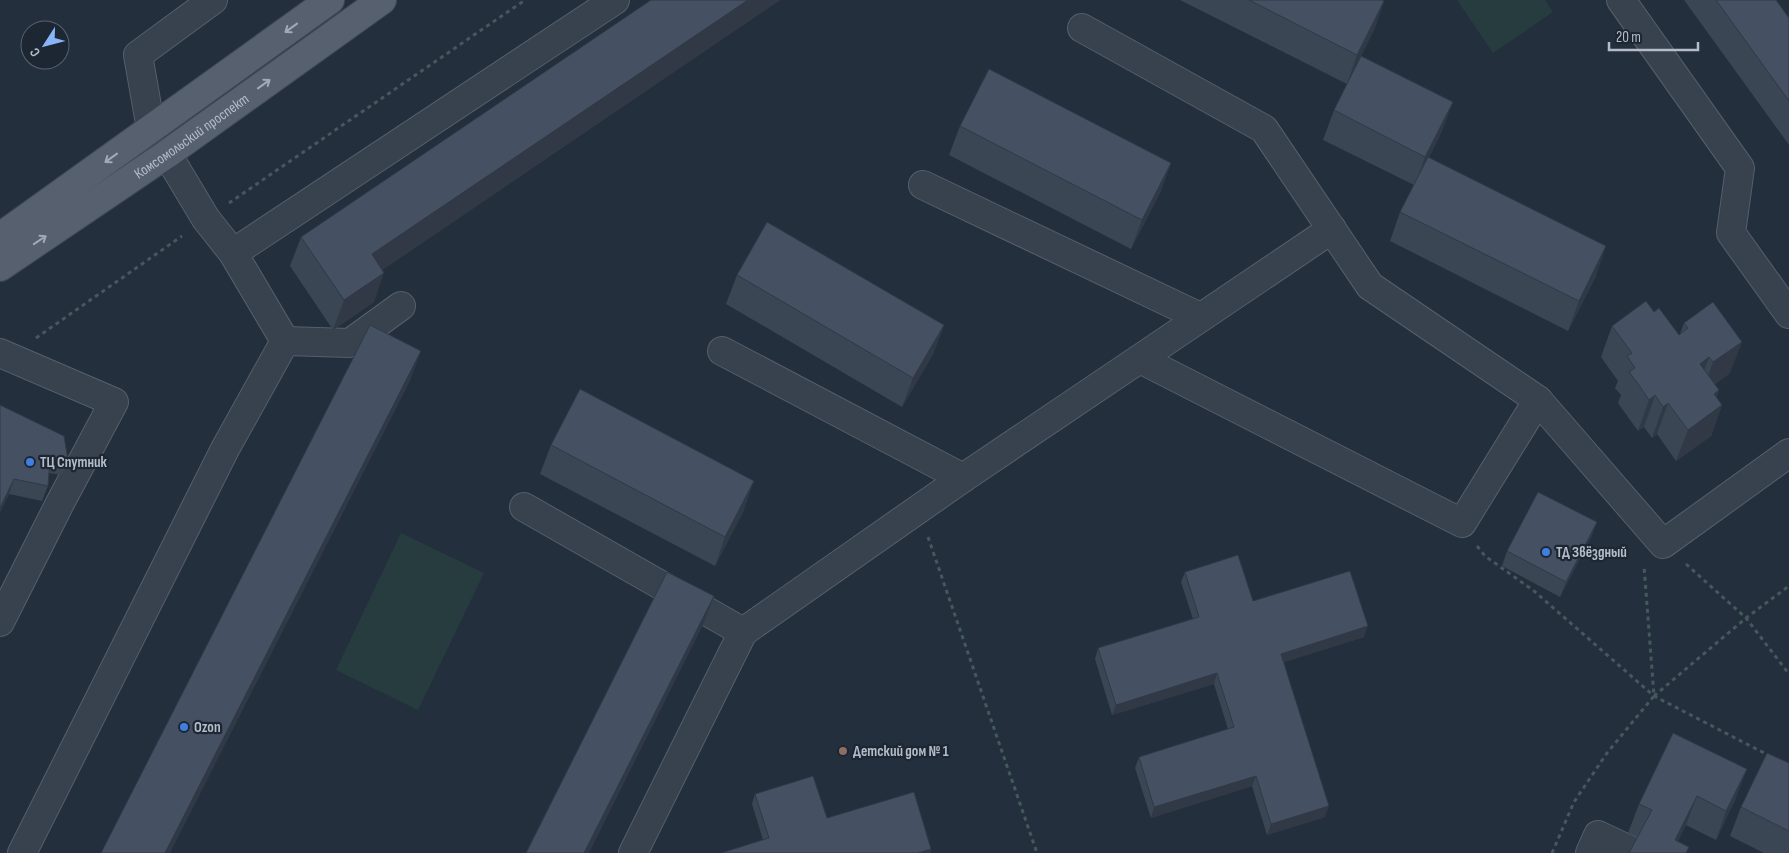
<svg xmlns="http://www.w3.org/2000/svg" width="1789" height="853" font-family="'Sofia Sans Condensed',sans-serif">
  <rect width="100%" height="100%" fill="#242f3e"/>
  <!-- green -->
  <g fill="#263c3f">
    <polygon points="1457,0 1545,0 1553,12 1493,53"/>
    <polygon points="401,533 484,573 418,710 336,670"/>
  </g>
  <g fill="none" stroke-linecap="round" stroke-linejoin="round">
    <!-- minor casing -->
    <g stroke="#565f6c" stroke-width="30">
      <g id="minor">
        <polyline points="1621,0 1740,168 1731,233 1789,314"/>
        <polyline points="1082,28 1264,129 1370,286 1538,400"/>
        <polyline points="151,129 138,55 213,0"/>
        <polyline points="923,185 1200,317"/>
        <polyline points="233,253 615,0"/>
        <polyline points="285,341 350,343 401,306"/>
        <polyline points="722,351 963,478"/>
        <polyline points="0,353 114,402 60,503 0,622"/>
        <polyline points="1140,359 1462,523 1538,400 1663,544 1789,453"/>
        <polyline points="524,507 743,632"/>
        <polyline points="22,853 225,449 285,341 233,253 206,219 167,154"/>
        <polyline points="633,853 743,632 963,478 1332,229"/>
        <polyline points="1590,853 1598,835 1636,853"/>
      </g>
    </g>
    <!-- major casing -->
    <g stroke="#414a57" stroke-width="30">
      <g id="major">
        <polyline points="0,237 330,0"/>
        <path id="s1" d="M0,267L167,154L382,0"/>
      </g>
    </g>
    <!-- path -->
    <g stroke="#44595c" stroke-width="3" stroke-dasharray="4 4" stroke-linecap="butt">
      <polyline points="229,203 525,0"/>
      <polyline points="36,338 182,236"/>
      <polyline points="928,537 1037,853"/>
      <polyline points="1477,546 1485,556 1534,591 1654,696 1768,755"/>
      <polyline points="1686,564 1746,618 1789,674"/>
      <polyline points="1654,696 1746,618 1789,586"/>
      <polyline points="1552,853 1574,802 1607,753 1654,696 1644,566"/>
    </g>
    <!-- minor -->
    <use href="#minor" stroke="#38414e" stroke-width="28"/>
    <!-- major -->
    <use href="#major" stroke="#56606e" stroke-width="28"/>
  </g>
  <!-- wall -->
  <g fill="#3b4654">
    <polygon points="651,0 780,0 382,270 374,302 333,330 290,266 301,237"/>
    <polygon points="1180,0 1382,0 1384,1 1374,30 1347,84"/>
    <polygon points="1684,0 1776,0 1789,18 1789,145"/>
    <polygon points="1334,110 1442,131 1429,157 1596,276 1568,331 1390,241 1400,212 1414,185 1323,140"/>
    <polygon points="960,126 1171,163 1160,193 1131,249 949,155"/>
    <polygon points="737,275 944,325 933,354 902,407 726,304"/>
    <polygon points="1654,312 1679,335 1680,334 1684,323 1730,373 1715,384 1717,398 1722,405 1711,436 1676,461 1657,434 1652,438 1644,427 1638,431 1618,403 1621,395 1615,388 1618,381 1601,357 1612,326"/>
    <polygon points="0,405 68,460 62,475 49,473 48,486 42,501 9,494 0,512"/>
    <polygon points="551,445 744,510 715,566 540,474"/>
    <polygon points="1597,522 1591,537 1560,597 1502,566 1507,551"/>
    <polygon points="1185,572 1253,601 1364,637 1284,662 1325,817 1267,835 1252,786 1151,818 1135,768 1139,757 1228,729 1214,684 1112,715 1095,659 1098,648 1193,619 1181,582"/>
    <polygon points="1673,733 1736,798 1716,840 1686,825 1678,841 1637,837 1628,833 1639,804"/>
    <polygon points="1789,763 1789,853 1764,853 1730,836 1741,807"/>
    <polygon points="755,794 827,818 931,849 930,853 721,853 763,840 752,804"/>
  </g>
  <!-- shaded-wall -->
  <g fill="#303945">
    <polygon points="748,0 780,0 361,284 372,254"/>
    <polygon points="1384,1 1374,30 1347,84 1357,55"/>
    <polygon points="1453,102 1442,131 1415,186 1425,157"/>
    <polygon points="1171,163 1160,193 1131,249 1142,220"/>
    <polygon points="1606,246 1596,276 1568,331 1579,301"/>
    <polygon points="384,273 374,302 333,330 344,300"/>
    <polygon points="944,325 933,354 902,407 913,378"/>
    <polygon points="1742,342 1730,373 1702,394 1713,362"/>
    <polygon points="421,351 410,381 170,853 165,853"/>
    <polygon points="1709,357 1698,388 1700,364"/>
    <polygon points="1719,390 1711,413 1722,405 1711,436 1676,461 1688,430 1714,394"/>
    <polygon points="1655,395 1644,427 1638,431 1649,400"/>
    <polygon points="1668,403 1657,434 1652,438 1663,407"/>
    <polygon points="14,479 9,494 0,512 0,508"/>
    <polygon points="754,481 744,510 715,566 725,537"/>
    <polygon points="1597,522 1591,537 1560,597 1566,582"/>
    <polygon points="714,596 703,625 589,853 584,853"/>
    <polygon points="1368,626 1364,637 1277,664 1281,654"/>
    <polygon points="1217,673 1214,684 1112,715 1116,705"/>
    <polygon points="1747,769 1736,798 1716,840 1726,811"/>
    <polygon points="1256,776 1252,786 1151,818 1154,807"/>
    <polygon points="1697,796 1686,825 1672,853 1675,840"/>
    <polygon points="1329,806 1325,817 1267,835 1271,824"/>
    <polygon points="931,849 930,853 918,853"/>
  </g>
  <!-- building -->
  <g fill="#455162" stroke="#303945">
    <polygon points="651,0 748,0 372,254 384,273 344,300 301,237"/>
    <polygon points="1249,0 1382,0 1384,1 1357,55"/>
    <polygon points="1716,0 1776,0 1789,18 1789,101"/>
    <polygon points="1361,56 1453,102 1425,157 1334,110"/>
    <polygon points="989,69 1171,163 1142,220 960,126"/>
    <polygon points="1428,157 1606,246 1579,301 1400,212"/>
    <polygon points="767,222 944,325 913,378 737,275"/>
    <polygon points="1646,301 1654,312 1659,308 1679,335 1688,328 1684,323 1713,302 1742,342 1713,362 1709,357 1700,364 1719,390 1714,394 1722,405 1688,430 1668,403 1663,407 1655,395 1649,400 1639,385 1629,372 1635,368 1627,356 1632,353 1612,326"/>
    <polygon points="370,325 421,351 165,853 101,853"/>
    <polygon points="580,389 754,481 725,537 551,445"/>
    <polygon points="0,405 64,436 68,460 50,458 48,486 14,479 0,508"/>
    <polygon points="1538,492 1597,522 1566,582 1507,551"/>
    <polygon points="1238,555 1253,601 1350,571 1368,626 1281,654 1329,806 1271,824 1256,776 1154,807 1139,757 1234,727 1217,673 1116,705 1098,648 1199,617 1185,572"/>
    <polygon points="667,572 714,596 584,853 526,853"/>
    <polygon points="1673,733 1747,769 1726,811 1697,796 1675,840 1689,847 1686,853 1629,853 1652,810 1639,804"/>
    <polygon points="1767,753 1789,763 1789,831 1741,807"/>
    <polygon points="813,776 827,818 914,792 931,849 918,853 721,853 769,838 755,794"/>
  </g>
  <!-- one-way arrows -->
  <defs><path id="oneway-shaft" d="M-6 0H5M1.5-3L5.5 0L1.5 3" fill="none" stroke-width="1.6" stroke-linecap="round" stroke-linejoin="round" transform="scale(1.25)"/></defs>
  <g stroke="#a1aab7">
    <use href="#oneway-shaft" transform="translate(291 28) rotate(144)"/>
    <use href="#oneway-shaft" transform="translate(264 84) rotate(-36)"/>
    <use href="#oneway-shaft" transform="translate(111 158) rotate(144)"/>
    <use href="#oneway-shaft" transform="translate(40 240) rotate(-34)"/>
  </g>
  <!-- markers -->
  <g fill="#3f7fe0" stroke="#1d2633" stroke-width="2">
    <circle cx="30" cy="462" r="5"/>
    <circle cx="1546" cy="552" r="5"/>
    <circle cx="184" cy="727" r="5"/>
  </g>
  <circle fill="#8d6e63" stroke="#1d2633" stroke-width="2" cx="843" cy="751" r="5"/>
  <g text-anchor="middle" stroke-width="4.5" stroke-linejoin="round" paint-order="stroke">
    <!-- street labels -->
    <g font-size="15" fill="#b4bcc9" stroke="#1d2633">
      <text dy="5" stroke="none"><textPath href="#s1" startOffset="232">Комсомольский проспект</textPath></text>
    </g>
    <!-- poi labels -->
    <g font-size="15" font-weight="bold" fill="#b4bcc9" stroke="#1d2633" text-anchor="start">
      <text x="40" y="467">ТЦ Спутник</text>
      <text x="1556" y="557">ТД Звёздный</text>
      <text x="194" y="732">Ozon</text>
      <text x="853" y="756">Детский дом № 1</text>
    </g>
  </g>
  <!-- north arrow -->
  <g transform="translate(45 45) rotate(234)"><circle r="24" fill="#1d2633" stroke="#59626f"/>
  <path d="M0-4L9 19L0 12L-9 19Z" fill="#8ab4f8"/>
  <text y="-8" font-size="14" font-weight="bold" text-anchor="middle" fill="#b4bcc9">С</text>
  </g>
  <!-- scale -->
  <path d="M1609 42v8h89v-8" fill="none" stroke="#b4bcc9" stroke-width="2.5"/>
  <text x="1616" y="42" font-size="15" fill="#b4bcc9" stroke="#1d2633" stroke-width="4" paint-order="stroke">20 m</text>
</svg>
